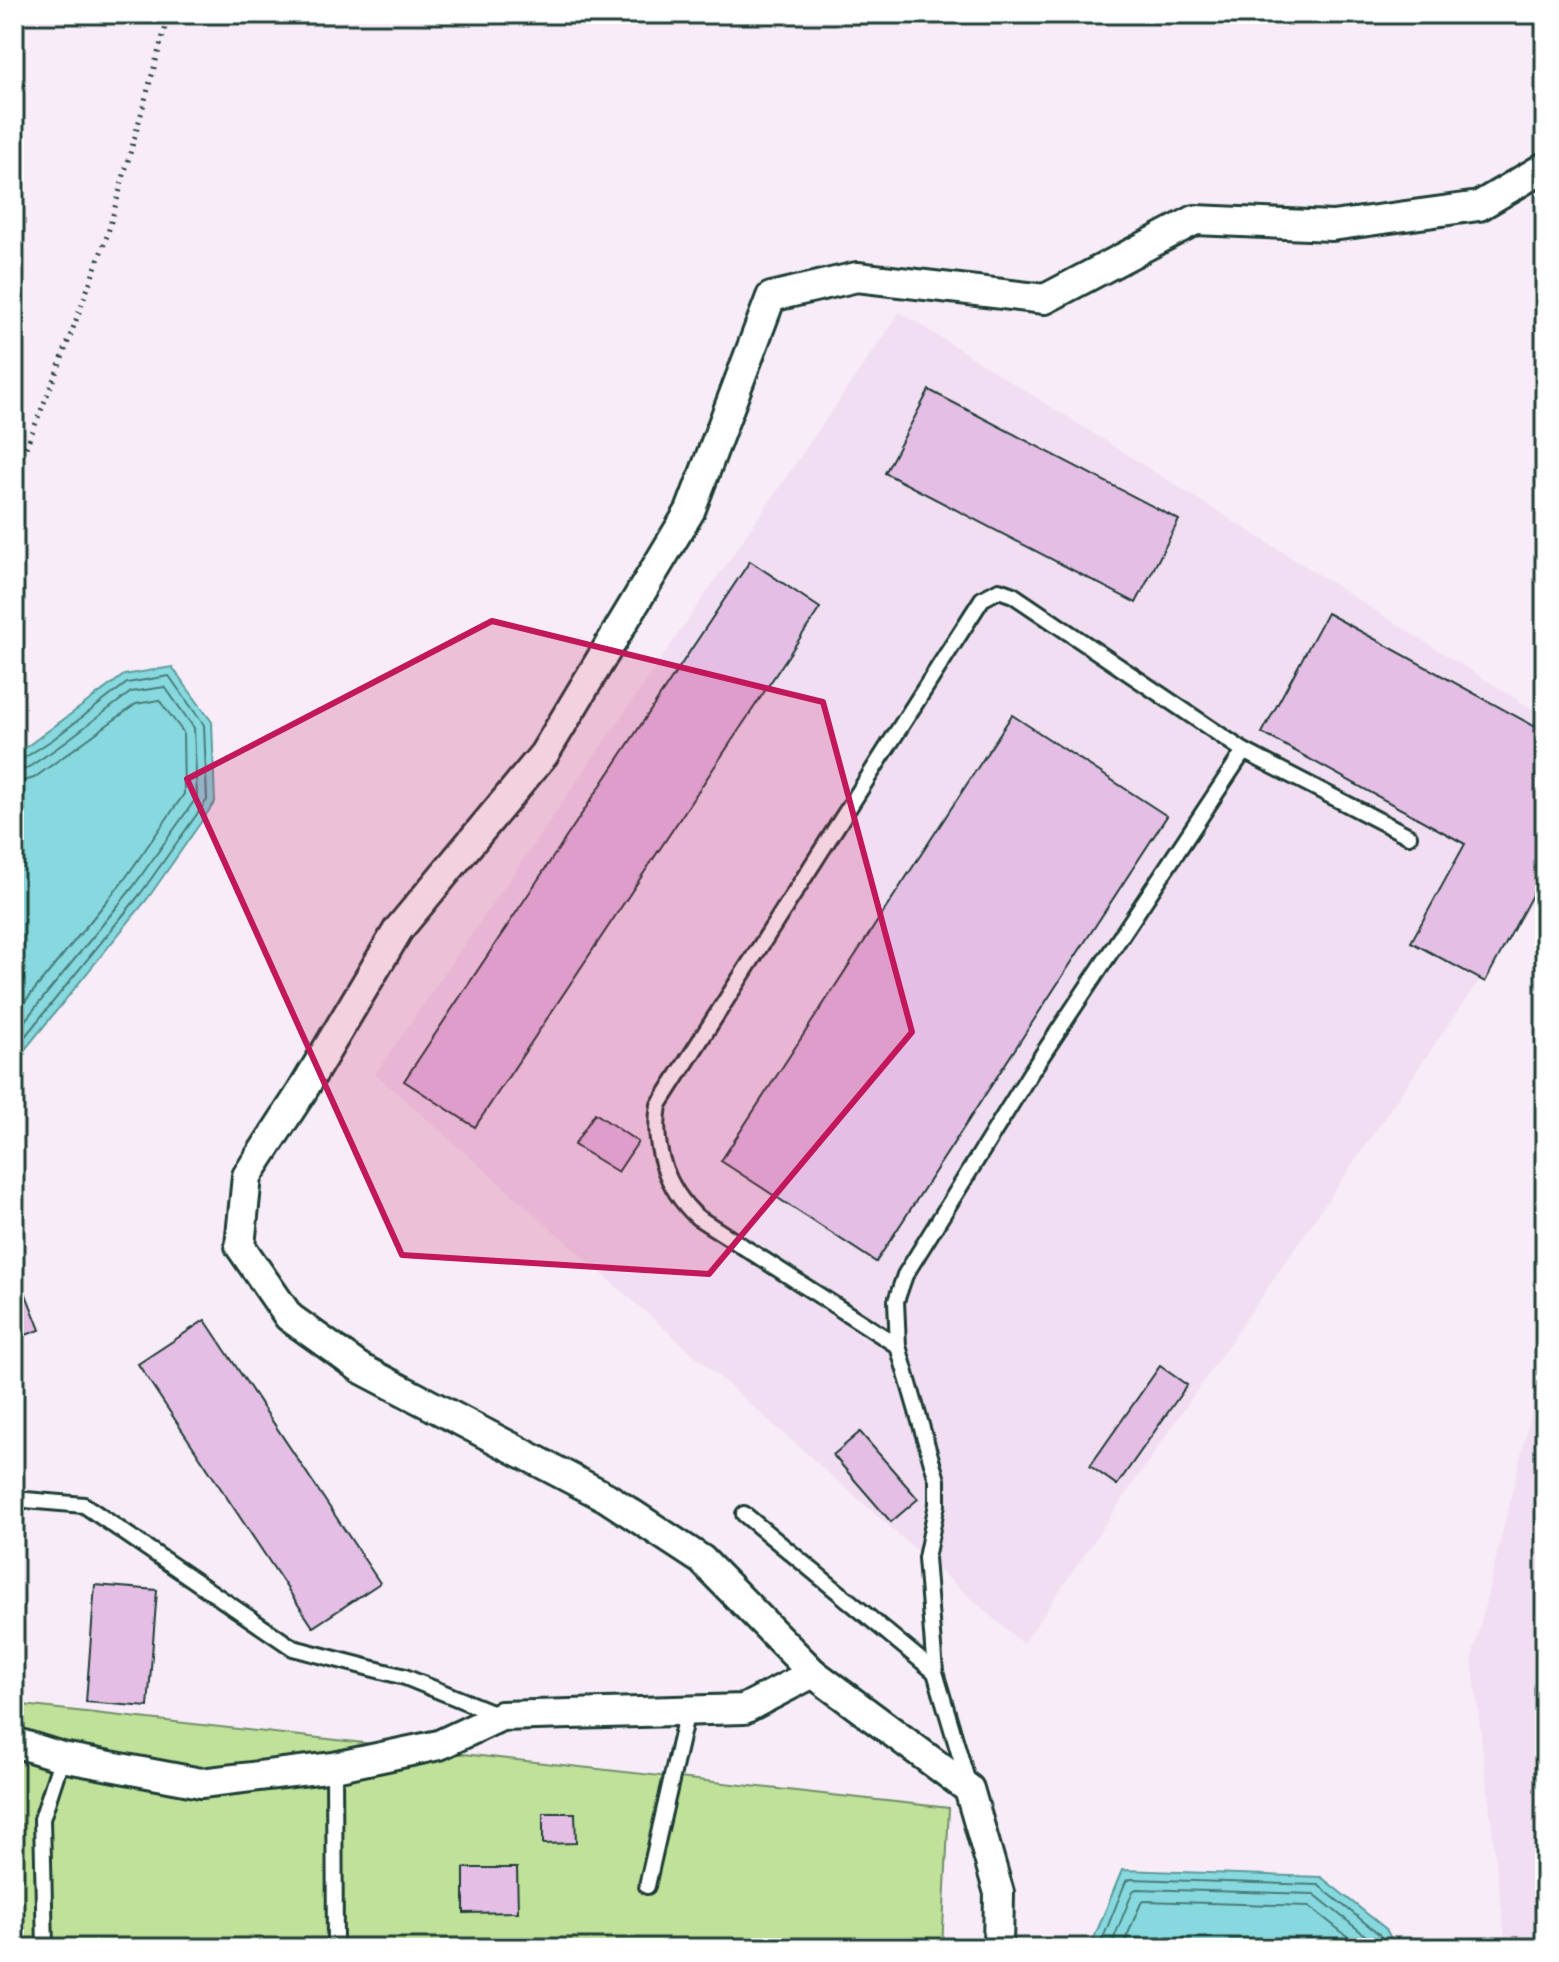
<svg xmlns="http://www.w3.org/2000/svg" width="1559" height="1962" font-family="Pangolin,sans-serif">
  <rect width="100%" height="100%" fill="#f7ecf8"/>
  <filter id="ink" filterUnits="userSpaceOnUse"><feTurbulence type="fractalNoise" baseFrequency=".0125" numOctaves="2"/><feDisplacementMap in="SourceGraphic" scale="16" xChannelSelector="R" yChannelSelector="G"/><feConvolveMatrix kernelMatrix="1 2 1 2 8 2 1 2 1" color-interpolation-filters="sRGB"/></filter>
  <g filter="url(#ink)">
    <!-- built -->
    <g fill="#f2def3">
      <polygon points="900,312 1545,717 1545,884 1023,1644 375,1074"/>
      <polygon points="1545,1355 1545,1948 1506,1948 1472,1659"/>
    </g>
    <!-- green -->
    <polygon fill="#bfe19a" stroke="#6f8f67" stroke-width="2" points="14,1704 949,1808 942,1948 14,1948"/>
    <!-- water -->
    <g fill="#87d9df" stroke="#5d9b9b" stroke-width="2">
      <polygon points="172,667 212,722 215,802 148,898 14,1063 14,756 124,675"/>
      <polygon points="1122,1870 1321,1877 1386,1929 1396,1948 1090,1948"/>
    </g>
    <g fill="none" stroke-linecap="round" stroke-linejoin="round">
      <!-- shore -->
      <g stroke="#497b78" stroke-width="2">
        <polyline points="14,762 21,760 52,740 127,683 169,676 204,725 207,800 141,893 14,1050"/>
        <polyline points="14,772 26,769 57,748 131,692 165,687 194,728 197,797 133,887 14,1034"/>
        <polyline points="14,784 34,778 136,704 159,700 183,732 184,794 124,880 14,1015"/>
        <polyline points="1099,1948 1126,1881 1130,1879 1318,1885 1379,1934 1387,1948"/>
        <polyline points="1110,1948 1133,1891 1136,1889 1314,1894 1371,1940 1375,1948"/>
        <polyline points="1122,1948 1141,1903 1144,1901 1309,1906 1362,1948"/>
      </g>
    </g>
    <!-- building -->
    <g fill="#e5bee6" stroke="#1f3d34" stroke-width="2">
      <polygon points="929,390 1179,520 1136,603 885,473"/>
      <polygon points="750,561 820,608 475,1127 404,1081"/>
      <polygon points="1327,613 1545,732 1545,871 1485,982 1411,942 1465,844 1262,733"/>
      <polygon points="1012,715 1167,816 876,1262 721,1161"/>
      <polygon points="595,1113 638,1142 618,1172 574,1145"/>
      <polygon points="18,1274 40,1330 14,1339 14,1275"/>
      <polygon points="205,1320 380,1583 313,1627 138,1364"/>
      <polygon points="1160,1366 1187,1385 1117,1485 1090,1466"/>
      <polygon points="860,1432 918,1499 891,1522 833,1455"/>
      <polygon points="95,1585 157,1590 148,1707 86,1702"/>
      <polygon points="543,1813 575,1813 576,1843 543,1844"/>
      <polygon points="464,1868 517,1868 518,1912 464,1913"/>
    </g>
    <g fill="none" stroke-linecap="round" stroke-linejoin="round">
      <!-- service casing -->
      <g stroke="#1f3d34" stroke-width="20">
        <g id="service">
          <path d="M898,1346L697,1217C666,1188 652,1147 659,1105L982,599L999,590L1013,595L1244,751"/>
          <polyline points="14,1499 84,1505 293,1648 405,1677 501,1716"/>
          <polyline points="744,1514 935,1672"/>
          <polyline points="334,1767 335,1948"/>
          <polyline points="968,1783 935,1672 926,1558 937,1504 937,1480 898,1346 896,1301 905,1275 1031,1072 1244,751 1409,836"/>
          <polyline points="647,1886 687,1711"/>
          <polyline points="45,1948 42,1819 62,1757"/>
        </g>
      </g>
      <!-- minor casing -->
      <g stroke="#1f3d34" stroke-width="34">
        <g id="minor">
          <polyline points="813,1673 702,1560 606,1497 360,1368 289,1317 240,1246 247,1176 301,1093 398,930 544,754 690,511 771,297 857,277 1045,299 1195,220 1332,226 1479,206 1545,167"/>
          <polyline points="14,1742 62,1757 201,1783 334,1767 439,1745 501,1716 744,1709 813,1673 969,1789 999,1893 998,1948"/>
        </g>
      </g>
      <!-- path -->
      <polyline stroke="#1f3d34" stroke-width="5" stroke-dasharray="2 6" stroke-linecap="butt" points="14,477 61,361 107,236 169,14"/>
      <!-- service -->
      <use href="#service" stroke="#fff" stroke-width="14"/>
      <!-- minor -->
      <use href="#minor" stroke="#fff" stroke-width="28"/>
    </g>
  </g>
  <!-- marked area -->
  <path fill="#c2185b" fill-opacity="0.2" stroke="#c2185b" stroke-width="6" stroke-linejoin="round" d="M492,621L823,702L912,1032L709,1274L402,1255L187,779Z"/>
  <!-- margin -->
  <rect width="1559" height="1962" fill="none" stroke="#fff" stroke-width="48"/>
  <rect x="24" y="24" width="1511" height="1914" fill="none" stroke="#1f3d34" stroke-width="3" filter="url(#ink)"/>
</svg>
